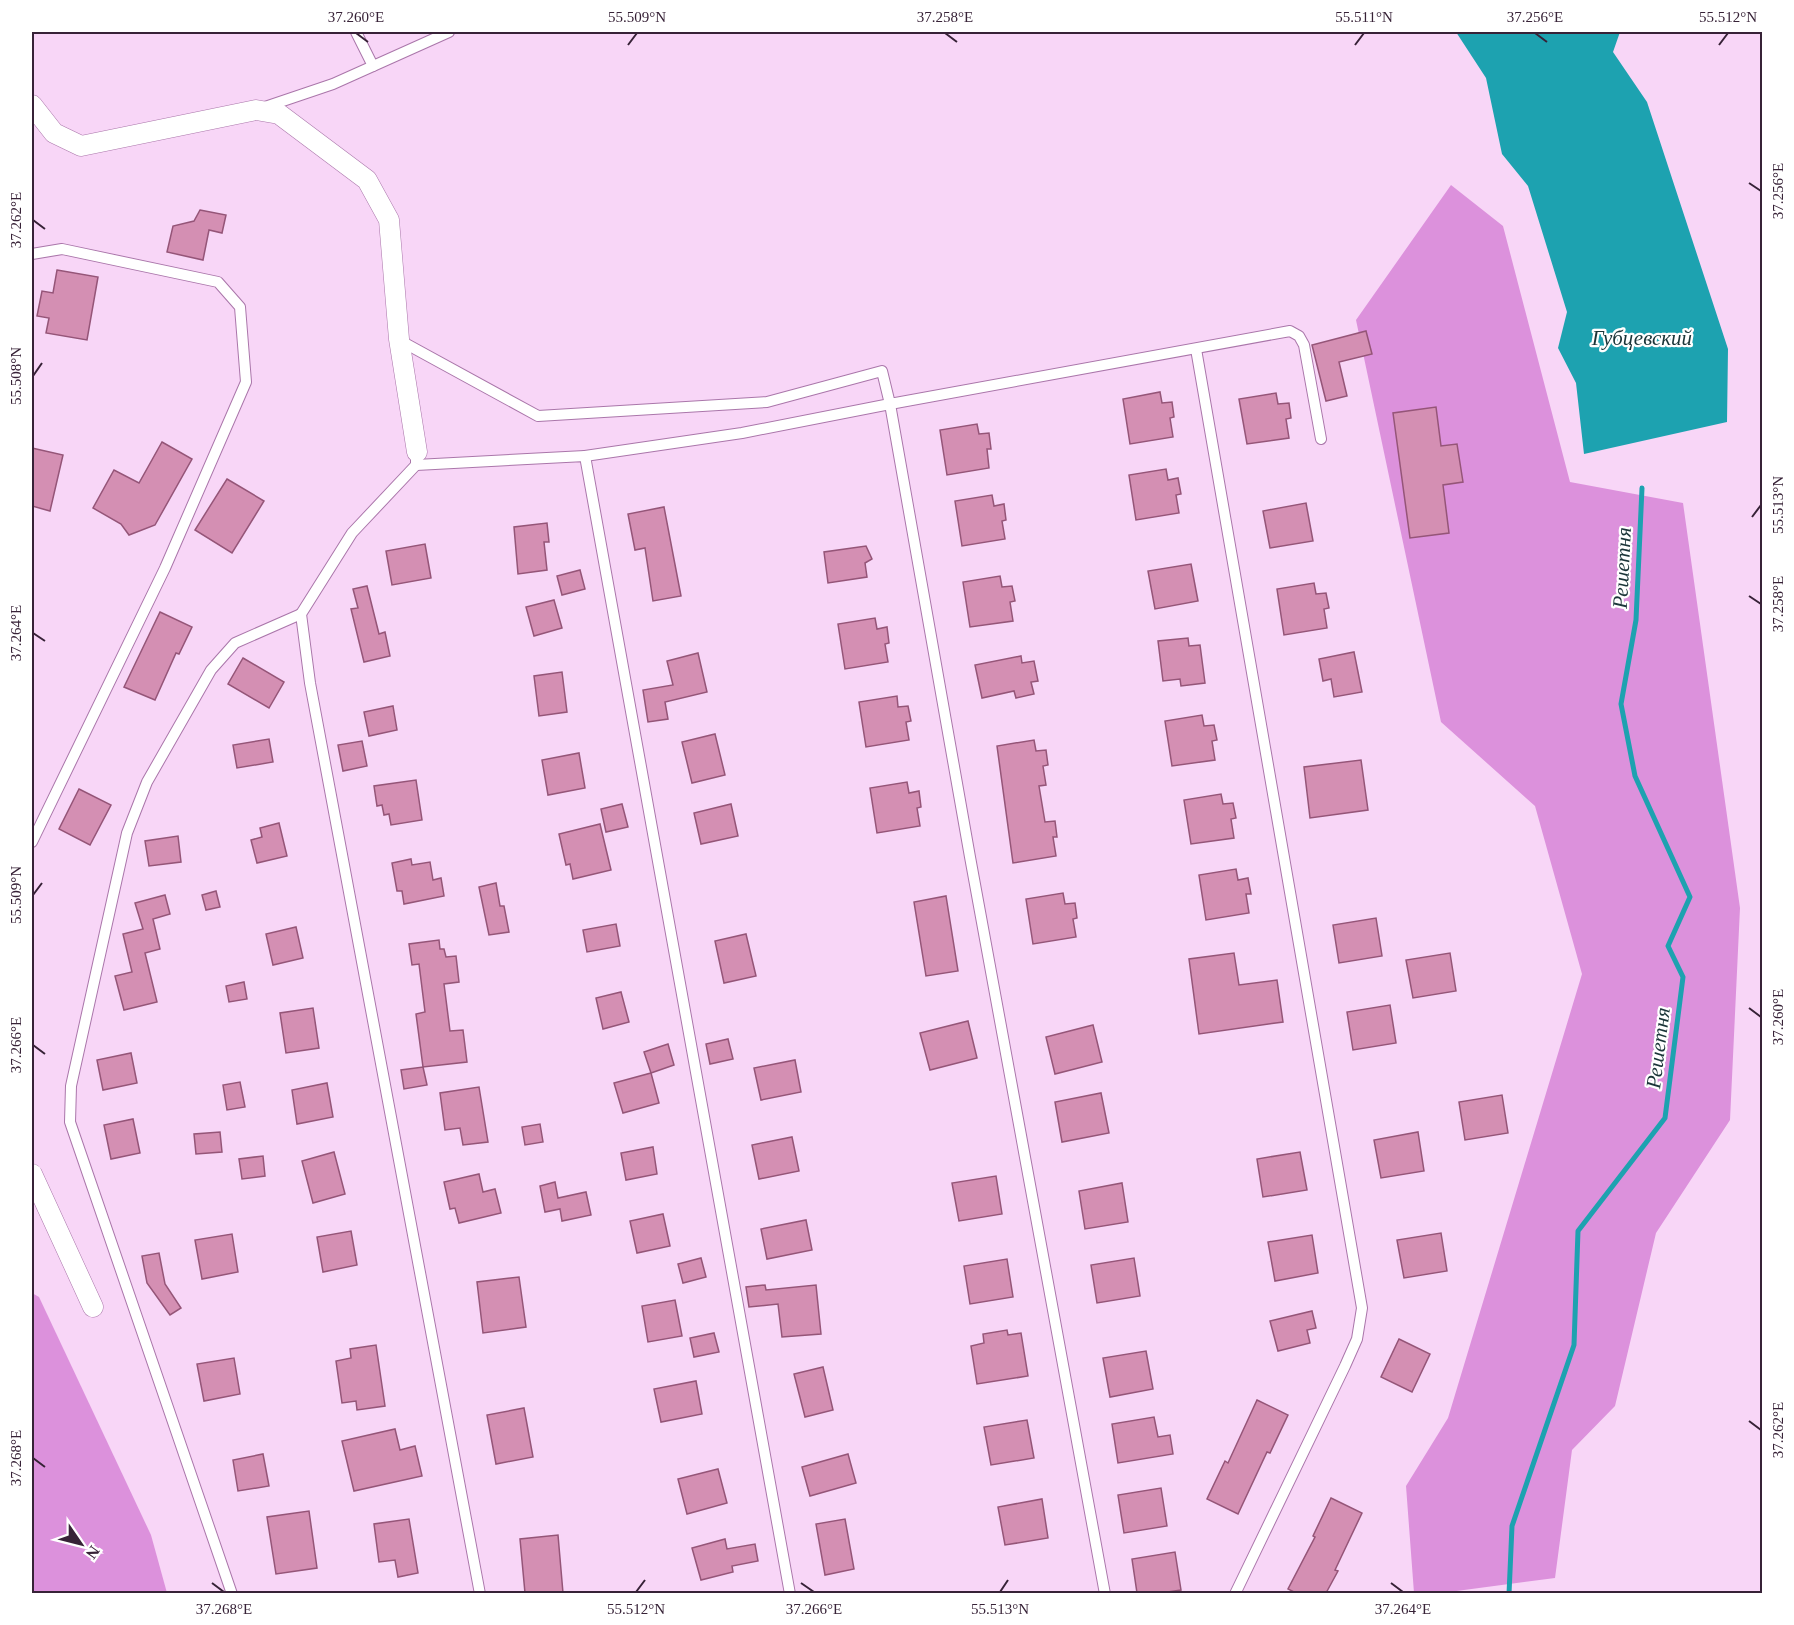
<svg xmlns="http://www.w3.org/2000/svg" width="1794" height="1625" font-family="'Times New Roman',serif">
  <rect width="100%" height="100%" fill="#f8d6f7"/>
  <!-- forest -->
  <g fill="#dc91dc">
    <polygon points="1451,185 1503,226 1570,482 1683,503 1740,908 1730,1120 1656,1233 1615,1406 1572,1450 1555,1578 1434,1594 1414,1593 1406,1486 1448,1418 1582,974 1535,806 1441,722 1356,320"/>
    <polygon points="32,1293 39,1297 151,1535 167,1593 32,1593"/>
  </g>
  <!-- water -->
  <polygon fill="#1da2b0" points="1456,32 1620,32 1613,52 1647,102 1728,349 1727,422 1584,454 1576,383 1558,348 1567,312 1528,186 1502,154 1486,78"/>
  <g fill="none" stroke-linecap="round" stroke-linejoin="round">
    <!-- stream -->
    <polyline stroke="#1da2b0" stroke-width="5" points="1509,1594 1512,1526 1574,1345 1578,1231 1665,1118 1683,977 1668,946 1690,897 1635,776 1621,704 1636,620 1642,488"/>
  </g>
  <!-- building -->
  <g fill="#d48fb3" stroke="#955578" stroke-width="1.5">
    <polygon points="200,210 226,215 222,233 209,230 203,260 167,252 173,226 194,221"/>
    <polygon points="57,270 98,277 87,340 46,333 49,318 37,316 42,291 53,293"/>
    <polygon points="1366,331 1372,354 1339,362 1347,396 1326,401 1312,345"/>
    <polygon points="1160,392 1162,403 1172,402 1174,417 1170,418 1173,437 1130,444 1123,399"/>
    <polygon points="1276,393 1278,404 1289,403 1291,418 1286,419 1289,438 1247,444 1239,399"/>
    <polygon points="1436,407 1441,446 1457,444 1463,482 1443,485 1449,533 1410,538 1393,413"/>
    <polygon points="977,424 979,434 989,433 991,449 987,449 989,468 947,475 940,430"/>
    <polygon points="162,442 192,459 155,525 129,535 121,524 93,508 114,470 139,483"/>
    <polygon points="32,448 63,455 50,511 32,506"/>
    <polygon points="1166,469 1168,480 1178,478 1181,494 1176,495 1179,513 1136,520 1129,475"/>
    <polygon points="227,479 264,501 232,553 195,530"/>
    <polygon points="992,495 994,506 1004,504 1006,520 1002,521 1005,539 962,546 955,501"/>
    <polygon points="1306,503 1313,541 1270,548 1263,511"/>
    <polygon points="664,507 681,596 653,601 645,548 635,550 628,514"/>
    <polygon points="547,523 549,542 544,542 547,570 518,574 514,527"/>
    <polygon points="425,544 431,578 392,585 386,551"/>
    <polygon points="866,546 872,559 865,563 867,577 828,583 824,552"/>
    <polygon points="1191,564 1198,601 1155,609 1148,571"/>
    <polygon points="580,570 585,589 562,595 557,576"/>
    <polygon points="1000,576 1002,587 1012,586 1015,601 1010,602 1013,621 970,627 963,582"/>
    <polygon points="1314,583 1316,594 1326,593 1329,608 1324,609 1327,628 1284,635 1277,589"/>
    <polygon points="367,586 379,634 385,632 390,656 364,662 351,609 358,608 353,589"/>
    <polygon points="554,600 562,628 534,636 526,607"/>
    <polygon points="160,612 192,627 179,654 176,653 155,700 124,687"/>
    <polygon points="875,618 877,629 887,627 889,643 885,644 888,662 845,669 838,624"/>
    <polygon points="1188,638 1189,646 1200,645 1205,683 1181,686 1180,679 1163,681 1158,641"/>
    <polygon points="1354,652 1362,692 1334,697 1331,679 1323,681 1319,659"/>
    <polygon points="698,653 707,692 665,702 668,719 648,722 643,690 673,685 667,661"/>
    <polygon points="1021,656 1022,663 1034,661 1038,681 1031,682 1034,694 1016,698 1014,691 982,698 975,665"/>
    <polygon points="243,658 284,682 269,708 228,684"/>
    <polygon points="562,672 567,712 539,716 534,676"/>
    <polygon points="897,696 898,707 908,706 911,721 906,722 909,740 866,747 859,702"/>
    <polygon points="393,706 397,730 369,736 364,712"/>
    <polygon points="1202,715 1204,726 1214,725 1217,740 1212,741 1215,760 1172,766 1165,721"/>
    <polygon points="715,734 725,775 692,783 682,742"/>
    <polygon points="269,739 273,762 237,768 233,745"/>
    <polygon points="1034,740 1036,751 1046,750 1048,765 1043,766 1046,785 1039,786 1045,822 1055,821 1057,837 1053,837 1056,856 1013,863 997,746"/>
    <polygon points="362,741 367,766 343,771 338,745"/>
    <polygon points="579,753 585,788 548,795 542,760"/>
    <polygon points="1361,760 1368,810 1310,818 1304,767"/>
    <polygon points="416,780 422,820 391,825 389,814 384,815 382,805 377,806 374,786"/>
    <polygon points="907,782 909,793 919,791 921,807 917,808 920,826 877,833 870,788"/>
    <polygon points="79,789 111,805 90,845 59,829"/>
    <polygon points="1221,794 1223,804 1233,803 1236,818 1231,819 1234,838 1191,844 1184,800"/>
    <polygon points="622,804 628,827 606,832 601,809"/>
    <polygon points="731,804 738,836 701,844 694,813"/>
    <polygon points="279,823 287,856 257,863 251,840 262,837 260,828"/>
    <polygon points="600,824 611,870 573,879 570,864 566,865 559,834"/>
    <polygon points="178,836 181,862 149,866 145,841"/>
    <polygon points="411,859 412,865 430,862 433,880 441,878 444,896 404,904 402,891 397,891 392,863"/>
    <polygon points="1236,869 1238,880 1248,878 1251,894 1246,894 1249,913 1206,920 1199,875"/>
    <polygon points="496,883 500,906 504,906 509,932 489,935 479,887"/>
    <polygon points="216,891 220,907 206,910 202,895"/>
    <polygon points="1063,893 1065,904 1075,903 1077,918 1073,919 1076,937 1033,944 1026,899"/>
    <polygon points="165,895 170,914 153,919 160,949 145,953 157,1002 124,1010 115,976 132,972 123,934 143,929 135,903"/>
    <polygon points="946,896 958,971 926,976 914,902"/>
    <polygon points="1376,918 1382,956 1339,963 1333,925"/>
    <polygon points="616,924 620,946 587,952 583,930"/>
    <polygon points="296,927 303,958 273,965 266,934"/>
    <polygon points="746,934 756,976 724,983 715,941"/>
    <polygon points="439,940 440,949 444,949 446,957 456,956 459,982 444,984 450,1031 463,1030 467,1062 423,1067 416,1014 425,1012 419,964 412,965 409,944"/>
    <polygon points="1234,953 1239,985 1277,980 1283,1022 1199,1034 1189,959"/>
    <polygon points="1450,953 1456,991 1413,998 1406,960"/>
    <polygon points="244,982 247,999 229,1002 226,986"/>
    <polygon points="621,992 629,1022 603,1029 596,998"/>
    <polygon points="1390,1005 1396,1043 1353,1050 1347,1012"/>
    <polygon points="313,1008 319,1048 286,1053 280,1013"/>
    <polygon points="968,1021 977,1058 930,1070 920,1033"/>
    <polygon points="1093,1025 1102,1062 1055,1074 1046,1037"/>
    <polygon points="728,1039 733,1059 710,1064 706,1044"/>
    <polygon points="668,1044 674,1065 651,1073 644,1052"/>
    <polygon points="131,1053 137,1083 103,1090 97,1060"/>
    <polygon points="795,1060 801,1092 761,1100 754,1068"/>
    <polygon points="423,1067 427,1085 404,1089 401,1070"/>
    <polygon points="651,1073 659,1103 623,1113 614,1083"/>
    <polygon points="240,1082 245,1107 227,1110 223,1085"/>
    <polygon points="327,1083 333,1117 297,1124 292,1090"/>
    <polygon points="479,1087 488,1142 463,1145 460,1128 445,1130 440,1093"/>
    <polygon points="1101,1093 1109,1133 1062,1142 1055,1102"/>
    <polygon points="1502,1095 1508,1133 1465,1140 1459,1102"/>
    <polygon points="133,1119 140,1153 111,1159 104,1125"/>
    <polygon points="540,1124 543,1142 525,1145 522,1127"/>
    <polygon points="220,1132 222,1152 196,1154 194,1134"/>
    <polygon points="1418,1132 1424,1171 1381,1178 1374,1140"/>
    <polygon points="792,1137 799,1171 759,1179 752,1145"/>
    <polygon points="653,1147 657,1174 626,1180 621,1153"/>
    <polygon points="334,1152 345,1194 313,1203 302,1161"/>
    <polygon points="1300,1152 1307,1190 1263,1197 1257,1159"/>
    <polygon points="263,1156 265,1176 242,1179 239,1159"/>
    <polygon points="479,1174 483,1192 495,1189 501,1213 459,1223 455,1208 450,1209 444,1182"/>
    <polygon points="996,1176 1002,1214 959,1221 952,1183"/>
    <polygon points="555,1182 558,1198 586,1192 591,1215 562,1221 560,1209 545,1212 540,1186"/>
    <polygon points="1122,1183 1128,1222 1085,1229 1079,1191"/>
    <polygon points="663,1214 670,1246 637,1253 630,1221"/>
    <polygon points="806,1220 812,1250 767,1259 761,1229"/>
    <polygon points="351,1231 357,1265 323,1272 317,1237"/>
    <polygon points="1441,1233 1447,1271 1404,1278 1397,1240"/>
    <polygon points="232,1234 238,1272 202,1279 195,1240"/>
    <polygon points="1312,1235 1318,1273 1275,1281 1268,1242"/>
    <polygon points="159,1253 165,1284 181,1308 170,1315 147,1283 142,1256"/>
    <polygon points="701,1258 706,1277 683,1283 678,1264"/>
    <polygon points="1134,1258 1140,1296 1097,1303 1091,1265"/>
    <polygon points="1007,1259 1013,1297 970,1304 964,1266"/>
    <polygon points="519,1277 526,1327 483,1333 477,1282"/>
    <polygon points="765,1285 766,1290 816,1285 821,1334 782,1337 778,1304 749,1307 746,1287"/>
    <polygon points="675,1300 682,1336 648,1342 642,1306"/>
    <polygon points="1312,1311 1316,1328 1307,1330 1310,1343 1278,1351 1270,1321"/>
    <polygon points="1007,1330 1008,1335 1021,1333 1028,1376 977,1384 971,1346 984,1343 983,1334"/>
    <polygon points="714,1333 719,1352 694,1357 690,1338"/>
    <polygon points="1399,1339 1430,1354 1412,1392 1381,1377"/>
    <polygon points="376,1345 385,1406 357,1410 356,1401 342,1403 336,1361 351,1358 350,1349"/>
    <polygon points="1146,1351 1153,1389 1110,1397 1103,1358"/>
    <polygon points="234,1358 240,1394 204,1401 197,1364"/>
    <polygon points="823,1367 833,1410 805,1417 794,1374"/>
    <polygon points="696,1381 702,1414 661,1422 654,1389"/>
    <polygon points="1257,1400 1288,1415 1270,1453 1267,1452 1238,1514 1207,1499 1225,1461 1228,1463"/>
    <polygon points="524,1408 533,1457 496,1464 487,1415"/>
    <polygon points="1154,1417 1158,1437 1170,1435 1173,1454 1118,1463 1112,1424"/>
    <polygon points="1027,1420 1034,1458 991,1465 984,1427"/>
    <polygon points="395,1429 400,1450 415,1446 422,1476 354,1491 342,1441"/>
    <polygon points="263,1454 269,1486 238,1491 233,1460"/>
    <polygon points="848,1454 856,1483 810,1496 802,1467"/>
    <polygon points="718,1469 727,1503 687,1514 678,1479"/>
    <polygon points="1161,1488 1167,1526 1124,1533 1118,1495"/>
    <polygon points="1331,1498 1362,1513 1335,1570 1338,1571 1326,1593 1296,1593 1288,1589 1315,1537 1313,1536"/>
    <polygon points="1042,1499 1048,1538 1005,1545 998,1507"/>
    <polygon points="309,1511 317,1568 276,1574 267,1517"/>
    <polygon points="409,1519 418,1573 398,1577 395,1560 379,1562 374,1524"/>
    <polygon points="845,1519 854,1569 825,1575 816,1524"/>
    <polygon points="558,1535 563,1593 525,1593 520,1539"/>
    <polygon points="725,1539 727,1549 755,1544 758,1561 732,1566 733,1572 701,1580 692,1548"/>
    <polygon points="1175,1552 1181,1590 1161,1593 1137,1593 1132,1559"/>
  </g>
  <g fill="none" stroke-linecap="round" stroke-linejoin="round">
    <!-- service casing -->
    <g stroke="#aa76aa" stroke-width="12">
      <g id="service">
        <polyline points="356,32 373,66"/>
        <polyline points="262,108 333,84 449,32"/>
        <polyline points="32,254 62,249 218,282 240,307 246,382 165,568 32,842"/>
        <polyline points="399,340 538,416 767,402 882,371 890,404 1290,331 1299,336 1304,345 1321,439"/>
        <polyline points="1196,349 1362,1308 1357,1339 1345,1366 1235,1594"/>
        <polyline points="585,456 742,433 890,404 970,857 1105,1594"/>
        <polyline points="416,458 416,465 352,533 301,614 310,683 480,1594"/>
        <polyline points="416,465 585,456 790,1594"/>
        <polyline points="232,1594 70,1122 71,1086 127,833 147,782 211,670 235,643 301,614"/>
      </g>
    </g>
    <!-- minor casing -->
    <g stroke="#aa76aa" stroke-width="21">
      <g id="minor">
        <polyline points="32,105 54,133 81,146 256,110 279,114 367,180 389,220 399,339 417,452"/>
        <polyline points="32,1174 93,1307"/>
      </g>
    </g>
    <!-- service -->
    <use href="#service" stroke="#fff" stroke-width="10"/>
    <!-- minor -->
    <use href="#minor" stroke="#fff" stroke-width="20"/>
  </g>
  <!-- ticks -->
  <path fill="none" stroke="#372237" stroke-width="2" d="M356,33L368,42M945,33L957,42M1535,33L1547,42M628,45L637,33M1355,45L1364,33M1719,45L1728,33M1749,183L1761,191M33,220L45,229M33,376L42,363M1752,517L1761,505M1749,596L1761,604M33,633L45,641M33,895L42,883M1749,1008L1761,1017M33,1045L45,1054M1749,1421L1761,1430M33,1458L45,1467M212,1583L224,1592M801,1583L814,1592M1391,1583L1403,1592M636,1592L645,1580M1000,1592L1008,1580"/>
  <g text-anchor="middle" stroke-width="4.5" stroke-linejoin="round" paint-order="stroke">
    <!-- water labels -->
    <g font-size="21" font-style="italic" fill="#1b3539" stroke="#fff">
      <text x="1642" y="345">Губцевский</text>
      <text transform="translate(1622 568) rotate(-87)" y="7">Решетня</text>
      <text transform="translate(1658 1048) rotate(-83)" y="7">Решетня</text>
    </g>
  </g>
  <!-- border -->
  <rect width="1794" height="1625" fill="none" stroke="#ffffff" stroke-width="66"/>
  <!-- north arrow -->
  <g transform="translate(81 1544) rotate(125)" stroke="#ffffff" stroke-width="4.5" paint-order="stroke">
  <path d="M0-4.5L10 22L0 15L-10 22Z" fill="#372237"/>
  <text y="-9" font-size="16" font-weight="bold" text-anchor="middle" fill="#372237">N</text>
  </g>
  <rect x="33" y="33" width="1728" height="1559" fill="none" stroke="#372237" stroke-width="2"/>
  <g font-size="15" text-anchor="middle" fill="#372237">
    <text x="356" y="22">37.260°E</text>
    <text x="637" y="22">55.509°N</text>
    <text x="945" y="22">37.258°E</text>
    <text x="1364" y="22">55.511°N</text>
    <text x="1535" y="22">37.256°E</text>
    <text x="1728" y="22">55.512°N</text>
    <text transform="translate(1778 191) rotate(-90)" y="5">37.256°E</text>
    <text transform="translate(16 220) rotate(-90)" y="5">37.262°E</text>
    <text transform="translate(16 376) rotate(-90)" y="5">55.508°N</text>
    <text transform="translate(1778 505) rotate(-90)" y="5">55.513°N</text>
    <text transform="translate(1778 604) rotate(-90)" y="5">37.258°E</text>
    <text transform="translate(16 633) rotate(-90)" y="5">37.264°E</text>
    <text transform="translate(16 895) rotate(-90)" y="5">55.509°N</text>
    <text transform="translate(1778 1017) rotate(-90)" y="5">37.260°E</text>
    <text transform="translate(16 1045) rotate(-90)" y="5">37.266°E</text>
    <text transform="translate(1778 1430) rotate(-90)" y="5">37.262°E</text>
    <text transform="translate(16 1458) rotate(-90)" y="5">37.268°E</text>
    <text x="224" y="1614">37.268°E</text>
    <text x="636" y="1614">55.512°N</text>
    <text x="814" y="1614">37.266°E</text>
    <text x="1000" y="1614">55.513°N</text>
    <text x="1403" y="1614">37.264°E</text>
  </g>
</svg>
